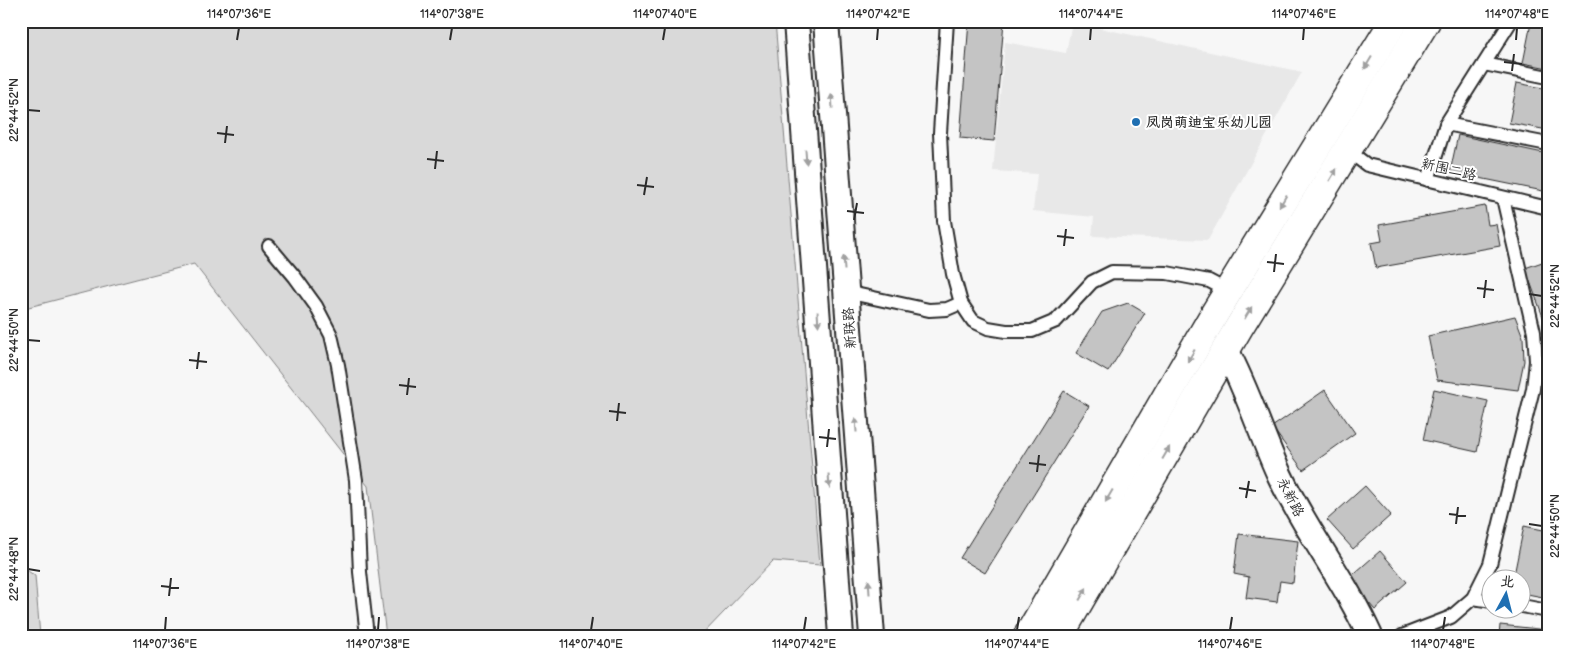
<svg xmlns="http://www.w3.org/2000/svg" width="1569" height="657" font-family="'Balsamiq Sans','LXGW WenKai TC',sans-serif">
  <rect width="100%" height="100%" fill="#f7f7f7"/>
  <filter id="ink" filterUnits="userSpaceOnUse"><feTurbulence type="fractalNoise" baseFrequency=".02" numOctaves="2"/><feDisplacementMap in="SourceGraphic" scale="10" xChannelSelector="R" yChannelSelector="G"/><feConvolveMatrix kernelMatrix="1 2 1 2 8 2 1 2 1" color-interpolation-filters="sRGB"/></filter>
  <g filter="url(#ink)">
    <!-- built -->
    <polygon fill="#e8e8e8" points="1072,22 1302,72 1208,240 1092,236 1094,217 1033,211 1037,174 993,171 1005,42 1066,53"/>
    <!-- green -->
    <g fill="#d9d9d9" stroke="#828282">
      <polygon points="21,21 775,21 820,565 773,561 701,636 386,636 368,486 194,264 21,309"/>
      <polygon points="21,566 35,576 40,636 21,636"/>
    </g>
    <!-- building -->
    <g fill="#c4c4c4" stroke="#2b2b2b">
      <polygon points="969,21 1004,21 994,141 960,138"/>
      <polygon points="1531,23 1548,26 1548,68 1523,63"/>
      <polygon points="1517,83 1548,89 1548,130 1509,123"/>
      <polygon points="1458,135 1548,154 1548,192 1450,172"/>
      <polygon points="1485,206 1488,225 1496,224 1500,246 1376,268 1371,243 1382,241 1379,225"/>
      <polygon points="1548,260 1548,324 1546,325 1525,268"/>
      <polygon points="1128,303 1145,313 1108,372 1076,353 1102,312"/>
      <polygon points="1515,316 1523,337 1524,361 1518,390 1437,380 1428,336"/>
      <polygon points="1434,389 1488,401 1477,452 1423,440"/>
      <polygon points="1325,390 1355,433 1303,470 1272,427"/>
      <polygon points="1064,391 1089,406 985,573 960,558"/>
      <polygon points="1365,486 1391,515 1353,549 1327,520"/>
      <polygon points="1524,526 1548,531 1548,598 1522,593 1522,580 1513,580"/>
      <polygon points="1239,534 1298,541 1293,583 1280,581 1277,602 1246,598 1249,577 1234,574"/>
      <polygon points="1380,551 1407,582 1375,610 1348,579"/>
      <polygon points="1500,625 1548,630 1548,636 1499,636"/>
    </g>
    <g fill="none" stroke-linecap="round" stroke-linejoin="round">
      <!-- service casing -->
      <g stroke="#2b2b2b" stroke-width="16">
        <g id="service">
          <polyline points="947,21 940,133 944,221 953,274 961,303 973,321 988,328 1006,331 1032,331 1056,321 1092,282 1112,272 1167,273 1209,281 1228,291"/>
          <polyline points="1484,64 1548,77"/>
          <polyline points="1446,124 1548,144"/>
          <polyline points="1347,150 1367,165 1548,208"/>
          <polyline points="1428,180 1446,124 1511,21"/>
          <polyline points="269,246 295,277 316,306 331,335 338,365 356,480 360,572 367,636"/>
          <polyline points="846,292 929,310 947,309 961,303"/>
          <polyline points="1473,598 1492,601"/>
          <polyline points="1522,606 1548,611"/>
          <polyline points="1402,636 1451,617 1473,598 1490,564 1533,389 1536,361 1534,332 1503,198"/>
        </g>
      </g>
      <!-- minor casing -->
      <g stroke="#2b2b2b" stroke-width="28">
        <g id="minor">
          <polyline points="796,21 841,636"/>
          <polyline points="826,21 872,636"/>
          <path d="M1226,350C1248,391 1261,435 1280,476C1306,532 1345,580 1370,636"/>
        </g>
      </g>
      <!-- tertiary casing -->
      <g stroke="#2b2b2b" stroke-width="31">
        <g id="tertiary">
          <polyline points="1028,636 1215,313 1394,21"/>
          <polyline points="1059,636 1239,327 1426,21"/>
        </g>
      </g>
      <!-- service -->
      <use href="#service" stroke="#fff" stroke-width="12"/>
      <!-- minor -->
      <use href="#minor" stroke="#fff" stroke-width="24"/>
      <!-- tertiary -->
      <use href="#tertiary" stroke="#fff" stroke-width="28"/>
    </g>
    <!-- one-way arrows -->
    <defs><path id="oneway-solid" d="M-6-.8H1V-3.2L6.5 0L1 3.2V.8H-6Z" transform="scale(1.25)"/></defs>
    <g fill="#a0a0a0">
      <use href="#oneway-solid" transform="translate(1368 63) rotate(121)"/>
      <use href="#oneway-solid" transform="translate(832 101) rotate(-94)"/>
      <use href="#oneway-solid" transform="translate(806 157) rotate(86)"/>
      <use href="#oneway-solid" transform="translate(1333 175) rotate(-59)"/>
      <use href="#oneway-solid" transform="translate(1283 201) rotate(121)"/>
      <use href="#oneway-solid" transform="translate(844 263) rotate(-94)"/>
      <use href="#oneway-solid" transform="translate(1248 313) rotate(-59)"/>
      <use href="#oneway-solid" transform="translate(818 319) rotate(86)"/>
      <use href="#oneway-solid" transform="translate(1191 356) rotate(120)"/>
      <use href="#oneway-solid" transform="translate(856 425) rotate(-94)"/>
      <use href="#oneway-solid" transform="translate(1166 453) rotate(-60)"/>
      <use href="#oneway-solid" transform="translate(829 481) rotate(86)"/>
      <use href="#oneway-solid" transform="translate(1109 496) rotate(120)"/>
      <use href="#oneway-solid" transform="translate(869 587) rotate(-94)"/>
      <use href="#oneway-solid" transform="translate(1083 594) rotate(-60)"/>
    </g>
  </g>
  <!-- ticks -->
  <path fill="none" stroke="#2b2b2b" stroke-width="2" d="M237,40L239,28M450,40L452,28M663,40L665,28M877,40L878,28M1090,40L1091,28M1303,40L1304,28M1516,40L1517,28M1504,62L1522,64M1512,71L1514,54M28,110L40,111M217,133L234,135M225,143L227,126M427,159L444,161M435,169L437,151M637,185L654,187M644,195L647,177M847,211L864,213M854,220L857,203M1057,236L1074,238M1064,246L1066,229M1267,262L1284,264M1274,272L1276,254M1477,288L1494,290M1529,294L1542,296M1484,298L1486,280M28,340L40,341M189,360L207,362M197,369L199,352M399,385L416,387M407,395L409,378M609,411L626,413M617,421L619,403M819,437L836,439M827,447L829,429M1029,463L1046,465M1037,472L1039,455M1239,488L1256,491M1246,498L1249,481M1449,514L1466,516M1456,524L1458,507M1529,524L1542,526M28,569L40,571M161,586L179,588M169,596L171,578M165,630L166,617M378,630L379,617M591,630L593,617M804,630L806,617M1017,630L1019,617M1230,630L1232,617M1443,630L1445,617"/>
  <!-- markers -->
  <circle fill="#1f6fb2" stroke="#fff" stroke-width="2" cx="1136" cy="122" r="5"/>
  <g text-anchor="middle" stroke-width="4" stroke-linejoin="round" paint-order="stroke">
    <!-- poi labels -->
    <g font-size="14" font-weight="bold" fill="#2b2b2b" stroke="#fff" text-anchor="start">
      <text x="1146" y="127">凤岗萌迪宝乐幼儿园</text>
    </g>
    <!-- street labels -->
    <g font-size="14" fill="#2b2b2b" stroke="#fff">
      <text transform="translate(1449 169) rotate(13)" y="5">新围二路</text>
      <text transform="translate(849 328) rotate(-94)" y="5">新联路</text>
      <text transform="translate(1291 497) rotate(63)" y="5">永新路</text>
    </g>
  </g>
  <!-- margin -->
  <rect width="1569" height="657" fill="none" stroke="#fff" stroke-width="55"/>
  <!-- north arrow -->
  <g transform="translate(1506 594) rotate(7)"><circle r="24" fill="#ffffff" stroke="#aaaaaa"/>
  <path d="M0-4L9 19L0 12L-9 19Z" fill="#1f6fb2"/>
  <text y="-8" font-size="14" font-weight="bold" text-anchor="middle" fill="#2b2b2b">北</text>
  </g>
  <rect x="28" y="28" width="1514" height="602" fill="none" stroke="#2b2b2b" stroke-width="2"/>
  <g font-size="12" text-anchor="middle" fill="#2b2b2b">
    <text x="239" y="18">114°07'36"E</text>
    <text x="452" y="18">114°07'38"E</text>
    <text x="665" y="18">114°07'40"E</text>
    <text x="878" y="18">114°07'42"E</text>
    <text x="1091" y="18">114°07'44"E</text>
    <text x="1304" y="18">114°07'46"E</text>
    <text x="1517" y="18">114°07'48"E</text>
    <text transform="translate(14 110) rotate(-90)" y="4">22°44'52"N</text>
    <text transform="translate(1555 296) rotate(-90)" y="4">22°44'52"N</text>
    <text transform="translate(14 340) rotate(-90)" y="4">22°44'50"N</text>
    <text transform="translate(1555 526) rotate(-90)" y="4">22°44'50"N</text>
    <text transform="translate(14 569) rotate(-90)" y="4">22°44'48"N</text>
    <text x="165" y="648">114°07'36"E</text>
    <text x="378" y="648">114°07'38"E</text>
    <text x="591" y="648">114°07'40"E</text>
    <text x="804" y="648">114°07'42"E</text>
    <text x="1017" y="648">114°07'44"E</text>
    <text x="1230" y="648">114°07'46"E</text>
    <text x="1443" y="648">114°07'48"E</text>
  </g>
</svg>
